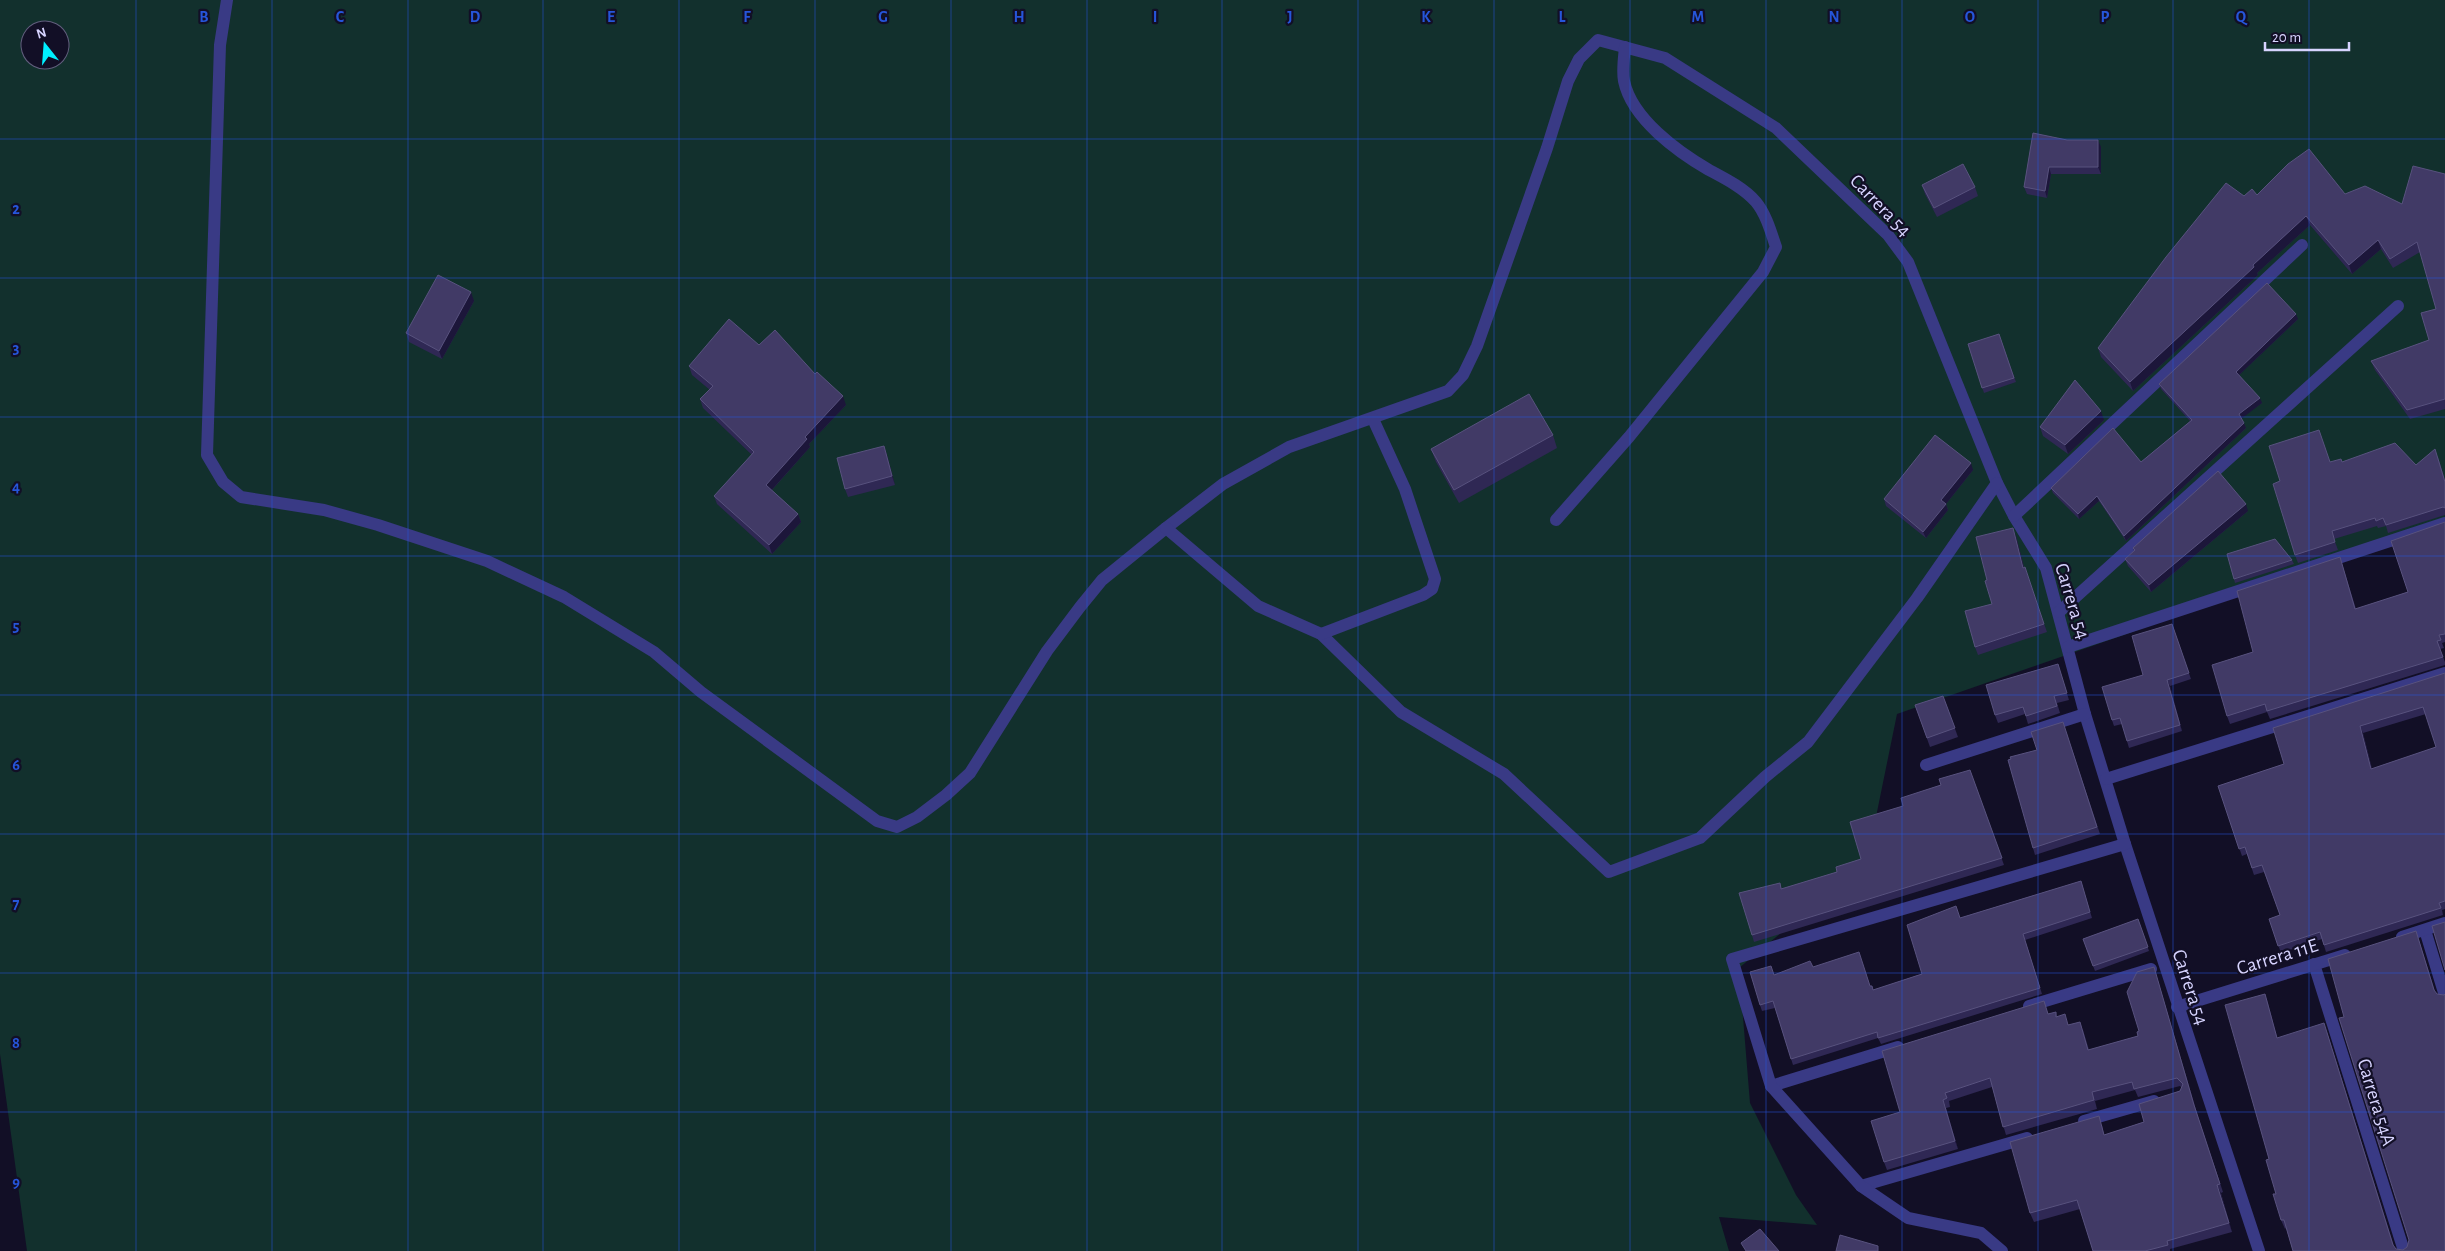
<svg xmlns="http://www.w3.org/2000/svg" width="2445" height="1251" font-family="'Alegreya Sans',sans-serif">
  <rect width="100%" height="100%" fill="#120f26"/>
  <!-- green -->
  <path fill="#12302d" fill-rule="evenodd" d="M0,0H2445V523L1897,714L1867,861L1739,968L1750,1103L1796,1195L1817,1225L1719,1217L1729,1251H27L0,1054ZM30,30H60V60H30Z"/>
  <g fill="none" stroke-linecap="round" stroke-linejoin="round">
    <!-- minor -->
    <g stroke="#393a85" stroke-width="12">
      <polyline points="227,0 220,45 207,455 223,482 241,497 324,510 378,525 487,561 564,597 654,652 701,692 877,821 897,827 917,817 946,795 970,773 1047,651 1080,607 1102,580 1166,528 1223,484 1289,447 1448,391 1463,375 1477,346 1547,148 1568,81 1579,59 1598,40 1665,58 1776,128 1888,235 1908,262 1997,483 2014,516 2046,568 2085,714 2125,844 2259,1251"/>
      <polyline points="2014,516 2302,245"/>
      <path d="M1556,520L1629,437L1763,272L1776,247C1771,232 1766,214 1756,202C1744,188 1724,178 1709,170C1678,152 1632,119 1624,81C1622,71 1624,57 1625,47"/>
      <polyline points="1166,528 1258,606 1321,634 1401,712 1504,774 1609,872 1700,838 1765,777 1808,742 1917,598 1997,483"/>
      <polyline points="2059,612 2398,306"/>
      <polyline points="1321,634 1423,595 1432,589 1435,579 1405,489 1373,419"/>
      <polyline points="2068,647 2445,523"/>
      <polyline points="1926,765 2085,714"/>
      <polyline points="2106,779 2445,673"/>
      <polyline points="2425,930 2445,996"/>
      <polyline points="2402,937 2445,923"/>
      <polyline points="2314,964 2404,1251"/>
      <polyline points="2029,1006 2151,969"/>
      <polyline points="2177,1007 2345,955"/>
      <polyline points="1771,1086 1898,1047"/>
      <polyline points="2084,1121 2154,1101"/>
      <polyline points="1861,1186 2027,1138"/>
      <polyline points="2002,1251 1981,1233 1908,1218 1861,1186 1771,1086 1732,959 2125,844"/>
    </g>
  </g>
  <!-- wall -->
  <g fill="#2f2854" fill-rule="evenodd">
    <polygon points="2033,133 2101,147 2101,174 2051,174 2047,198 2027,194 2024,187"/>
    <polygon points="2445,174 2445,409 2410,419 2375,370 2371,361 2429,340 2436,309 2420,252 2393,268 2381,249 2352,274 2310,225 2257,273 2258,275 2133,391 2101,357 2098,348 2244,196 2257,195 2345,194 2402,204"/>
    <polygon points="1922,185 1975,187 1978,196 1937,217 1925,194"/>
    <polygon points="474,301 442,359 409,342 406,333"/>
    <polygon points="2298,319 2239,375 2262,403 2241,418 2246,428 2126,541 2099,501 2079,519 2053,493 2051,488 2141,462 2190,421 2161,389 2159,384"/>
    <polygon points="1999,334 2016,382 1984,393 1968,344"/>
    <polygon points="759,345 815,374 846,405 809,444 810,447 772,490 798,514 801,522 772,554 717,504 714,496 752,455 703,408 700,399 710,390 692,375 689,366"/>
    <polygon points="2104,420 2068,454 2043,436 2040,427"/>
    <polygon points="1553,435 1557,448 1459,503 1436,462 1431,449"/>
    <polygon points="884,446 887,455 895,485 848,497 845,489"/>
    <polygon points="2438,457 2445,480 2445,515 2388,533 2386,526 2378,528 2377,526 2334,539 2338,550 2298,563 2295,555 2280,481 2330,462 2342,462 2416,465"/>
    <polygon points="1973,470 1946,504 1948,510 1926,538 1886,506 1884,499"/>
    <polygon points="2248,511 2151,592 2128,566 2125,559 2134,551 2133,548"/>
    <polygon points="2445,522 2445,642 2442,643 2444,648 2440,649 2445,662 2445,665 2270,719 2267,712 2230,724 2227,716 2253,652 2340,557 2356,609 2408,592"/>
    <polygon points="2016,536 2024,567 2047,632 1978,655 1975,647 1992,604 1987,580"/>
    <polygon points="2292,560 2294,564 2235,583 2234,579"/>
    <polygon points="2172,624 2191,679 2170,686 2182,731 2129,748 2122,724 2114,726 2112,720 2143,675"/>
    <polygon points="2058,664 2069,700 2057,703 2060,713 2028,724 2025,714 1998,723 1995,715"/>
    <path d="M2445,673V909L2442,910L2443,915L2326,952L2322,939L2281,953L2269,919L2280,915L2264,872L2254,875L2247,854L2242,856L2218,786L2284,764ZM2426,714L2436,747L2372,769L2363,733Z"/>
    <polygon points="1943,696 1958,737 1930,747 1915,705"/>
    <polygon points="2063,722 2100,834 2035,855 2033,848 2037,750"/>
    <polygon points="1970,770 2004,865 1754,942 1752,935 1780,883 1782,889 1837,872 1861,859 1903,806"/>
    <polygon points="2081,881 2092,918 2025,940 2042,994 1881,1044 1878,1038 1793,1065 1775,1008 1762,1011 1760,1005 1774,975 1813,967 1870,986 1873,990 1922,974 1960,918"/>
    <polygon points="2138,919 2149,951 2095,971 2083,939"/>
    <polygon points="2416,931 2435,991 2445,1251 2293,1251 2286,1228 2285,1229 2281,1220 2269,1159 2265,994 2268,1003 2277,1038 2327,1032 2394,1246 2396,1249 2403,1250 2407,1247 2409,1240 2344,1017"/>
    <polygon points="2154,967 2197,1113 2223,1192 2221,1193 2232,1232 2170,1249 2170,1251 2093,1251 2080,1209 2034,1222 2030,1213 2102,1125 2104,1135 2144,1122 2180,1091 2182,1088 2180,1086 2138,1097 2135,1090 2095,1101 2097,1109 2006,1135 1992,1087 1949,1101 1950,1107 1946,1108 1958,1149 1887,1170 1884,1162 1900,1112 2048,1014 2056,1012 2057,1016 2069,1025 2083,1030 2089,1050 2138,1036"/>
  </g>
  <!-- shaded-wall -->
  <g fill="#1c163a">
    <polygon points="2098,140 2101,147 2101,174 2098,167"/>
    <polygon points="2049,167 2051,174 2047,198 2045,191"/>
    <polygon points="2306,216 2310,225 2257,273 2258,275 2133,391 2130,382 2253,265"/>
    <polygon points="2378,240 2381,249 2352,274 2349,265"/>
    <polygon points="471,292 474,301 442,359 439,351"/>
    <polygon points="2296,314 2298,319 2237,377 2236,372"/>
    <polygon points="843,396 846,405 809,444 810,447 769,493 766,485 805,437"/>
    <polygon points="2260,398 2262,403 2241,419 2239,414"/>
    <polygon points="2101,411 2104,420 2068,454 2065,445"/>
    <polygon points="2244,423 2246,428 2126,541 2124,536"/>
    <polygon points="884,446 887,455 895,485 892,476"/>
    <polygon points="1971,463 1973,470 1946,504 1948,510 1926,538 1923,532 1941,500"/>
    <polygon points="2097,496 2099,501 2079,519 2078,514"/>
    <polygon points="2246,504 2248,511 2151,592 2149,585"/>
    <polygon points="798,514 801,522 772,554 769,545"/>
    <polygon points="2013,528 2016,536 2026,576 2023,568"/>
    <polygon points="2167,680 2170,686 2182,731 2180,725"/>
    <polygon points="2360,726 2363,733 2374,776 2371,769"/>
    <polygon points="2154,967 2197,1113 2223,1192 2194,1105"/>
    <polygon points="2265,994 2268,1003 2280,1047 2277,1038"/>
    <polygon points="2080,1022 2083,1030 2091,1059 2088,1050"/>
    <polygon points="2324,1023 2327,1032 2395,1251 2393,1245"/>
    <polygon points="1943,1100 1946,1108 1958,1149 1955,1141"/>
    <polygon points="2217,1185 2221,1193 2232,1232 2229,1223"/>
  </g>
  <!-- building -->
  <g fill="#413a66" stroke="#58527e" fill-rule="evenodd">
    <polygon points="2033,133 2067,140 2098,140 2098,167 2049,167 2045,191 2024,187"/>
    <polygon points="2309,149 2345,194 2365,186 2402,204 2413,166 2445,174 2445,399 2407,410 2371,361 2429,340 2421,313 2436,309 2417,242 2390,259 2378,240 2349,265 2306,216 2253,265 2254,267 2130,382 2098,348 2166,257 2226,183 2244,196 2252,189 2257,195 2288,164"/>
    <polygon points="1963,164 1975,187 1934,208 1922,185"/>
    <polygon points="438,275 471,292 439,351 406,333"/>
    <polygon points="2267,283 2296,314 2236,372 2260,398 2239,414 2244,423 2124,536 2097,496 2078,514 2051,488 2113,428 2141,462 2192,420 2159,384"/>
    <polygon points="729,319 759,345 775,330 815,374 817,372 843,396 805,437 807,439 766,485 798,514 769,545 714,496 754,452 700,399 713,386 689,366"/>
    <polygon points="1999,334 2014,378 1982,388 1968,344"/>
    <polygon points="2075,380 2101,411 2065,445 2040,427"/>
    <polygon points="1529,394 1553,435 1454,490 1431,449"/>
    <polygon points="2319,430 2330,462 2341,459 2342,462 2395,443 2416,465 2435,449 2445,482 2445,508 2443,507 2386,525 2383,518 2376,521 2375,518 2332,531 2335,542 2295,555 2273,484 2280,481 2269,446"/>
    <polygon points="1935,435 1971,463 1941,500 1946,504 1923,532 1884,499"/>
    <polygon points="884,446 892,476 845,489 837,458"/>
    <polygon points="2218,471 2246,504 2149,585 2125,559 2135,550 2133,548"/>
    <polygon points="2445,522 2445,634 2439,635 2441,640 2437,641 2443,657 2267,711 2265,704 2227,716 2212,665 2253,652 2237,591 2340,557 2355,609 2408,592 2391,541"/>
    <polygon points="2013,528 2023,568 2025,567 2044,624 1975,647 1965,611 1992,604 1985,581 1987,580 1976,537"/>
    <polygon points="2275,539 2292,560 2234,579 2227,554"/>
    <polygon points="2172,624 2189,673 2167,680 2180,725 2127,741 2120,718 2112,720 2102,687 2143,675 2132,636"/>
    <polygon points="2058,664 2067,693 2054,696 2057,706 2026,716 2023,707 1995,715 1986,685"/>
    <path d="M2445,673V901L2439,903L2441,908L2324,945L2320,932L2278,946L2269,919L2280,915L2262,865L2252,868L2245,847L2239,849L2218,786L2284,764L2273,728ZM2423,707L2436,747L2371,769L2360,726Z"/>
    <polygon points="1943,696 1955,728 1927,738 1915,705"/>
    <polygon points="2063,722 2097,827 2033,848 2008,760 2011,759 2010,757 2037,750 2031,732"/>
    <polygon points="1970,770 2002,858 1752,935 1739,893 1780,883 1781,889 1837,872 1836,867 1861,859 1850,822 1903,806 1901,798 1941,785 1939,779"/>
    <polygon points="2081,881 2090,912 2023,934 2040,988 1878,1038 1877,1032 1791,1059 1773,1001 1760,1005 1750,972 1771,966 1774,975 1810,961 1813,967 1859,952 1870,986 1872,986 1873,990 1922,974 1907,925 1956,906 1960,918"/>
    <polygon points="2138,919 2148,947 2093,966 2083,939"/>
    <polygon points="2445,922 2445,970 2432,926"/>
    <polygon points="2416,931 2434,990 2437,994 2444,995 2445,994 2445,1251 2293,1251 2284,1220 2281,1220 2273,1194 2276,1194 2266,1160 2269,1159 2225,1005 2265,994 2277,1038 2324,1023 2393,1245 2396,1249 2403,1250 2407,1247 2409,1240 2339,1018 2344,1017 2328,959"/>
    <polygon points="2154,967 2194,1105 2220,1184 2217,1185 2229,1223 2167,1241 2168,1245 2145,1251 2093,1251 2077,1200 2030,1213 2010,1142 2099,1116 2104,1135 2144,1122 2139,1104 2180,1091 2183,1084 2177,1078 2134,1089 2132,1082 2092,1092 2094,1100 2003,1127 1990,1078 1945,1093 1947,1098 1943,1100 1955,1141 1884,1162 1871,1121 1900,1112 1882,1051 2044,1001 2048,1014 2056,1012 2056,1017 2065,1014 2068,1025 2080,1022 2088,1050 2138,1036 2137,1032 2139,1031 2127,992 2137,972"/>
    <polygon points="1760,1229 1779,1251 1746,1251 1741,1243"/>
    <polygon points="1840,1235 1878,1246 1878,1251 1836,1251"/>
  </g>
  <!-- grid -->
  <path fill="none" stroke="#2655da" stroke-width="1" stroke-opacity="0.55" d="M136,0V1251M272,0V1251M408,0V1251M543,0V1251M679,0V1251M815,0V1251M951,0V1251M1087,0V1251M1222,0V1251M1358,0V1251M1494,0V1251M1630,0V1251M1766,0V1251M1902,0V1251M2038,0V1251M2173,0V1251M2309,0V1251M0,139H2445M0,278H2445M0,417H2445M0,556H2445M0,695H2445M0,834H2445M0,973H2445M0,1112H2445"/>
  <g text-anchor="middle" stroke-width="4.5" stroke-linejoin="round" paint-order="stroke">
    <!-- street labels -->
    <g font-size="20" fill="#d7d4ff" stroke="#120f26">
      <text transform="translate(1881 205) rotate(46)" y="7">Carrera 54</text>
      <text transform="translate(2073 601) rotate(73)" y="7">Carrera 54</text>
      <text transform="translate(2277 956) rotate(-17)" y="7">Carrera 11E</text>
      <text transform="translate(2191 987) rotate(72)" y="7">Carrera 54</text>
      <text transform="translate(2377 1102) rotate(73)" y="7">Carrera 54A</text>
    </g>
  </g>
  <g font-size="16" text-anchor="middle" font-weight="bold" fill="#2655da" stroke="#120f26" stroke-width="4.5" stroke-linejoin="round" paint-order="stroke">
    <text x="204" y="22">B</text>
    <text x="340" y="22">C</text>
    <text x="475" y="22">D</text>
    <text x="611" y="22">E</text>
    <text x="747" y="22">F</text>
    <text x="883" y="22">G</text>
    <text x="1019" y="22">H</text>
    <text x="1155" y="22">I</text>
    <text x="1290" y="22">J</text>
    <text x="1426" y="22">K</text>
    <text x="1562" y="22">L</text>
    <text x="1698" y="22">M</text>
    <text x="1834" y="22">N</text>
    <text x="1970" y="22">O</text>
    <text x="2105" y="22">P</text>
    <text x="2241" y="22">Q</text>
    <text x="16" y="214">2</text>
    <text x="16" y="353">3</text>
    <text x="16" y="492">4</text>
    <text x="16" y="631">5</text>
    <text x="16" y="770">6</text>
    <text x="16" y="909">7</text>
    <text x="16" y="1048">8</text>
    <text x="16" y="1187">9</text>
  </g>
  <!-- north arrow -->
  <g transform="translate(45 45) rotate(343)"><circle r="24" fill="#120f26" stroke="#615e7d"/>
  <path d="M0-4L9 19L0 12L-9 19Z" fill="#00f0ff"/>
  <text y="-8" font-size="14" font-weight="bold" text-anchor="middle" fill="#d7d4ff">N</text>
  </g>
  <!-- scale -->
  <path d="M2265 42v8h84v-8" fill="none" stroke="#d7d4ff" stroke-width="2.5"/>
  <text x="2272" y="42" font-size="15" fill="#d7d4ff" stroke="#120f26" stroke-width="4" paint-order="stroke">20 m</text>
</svg>
